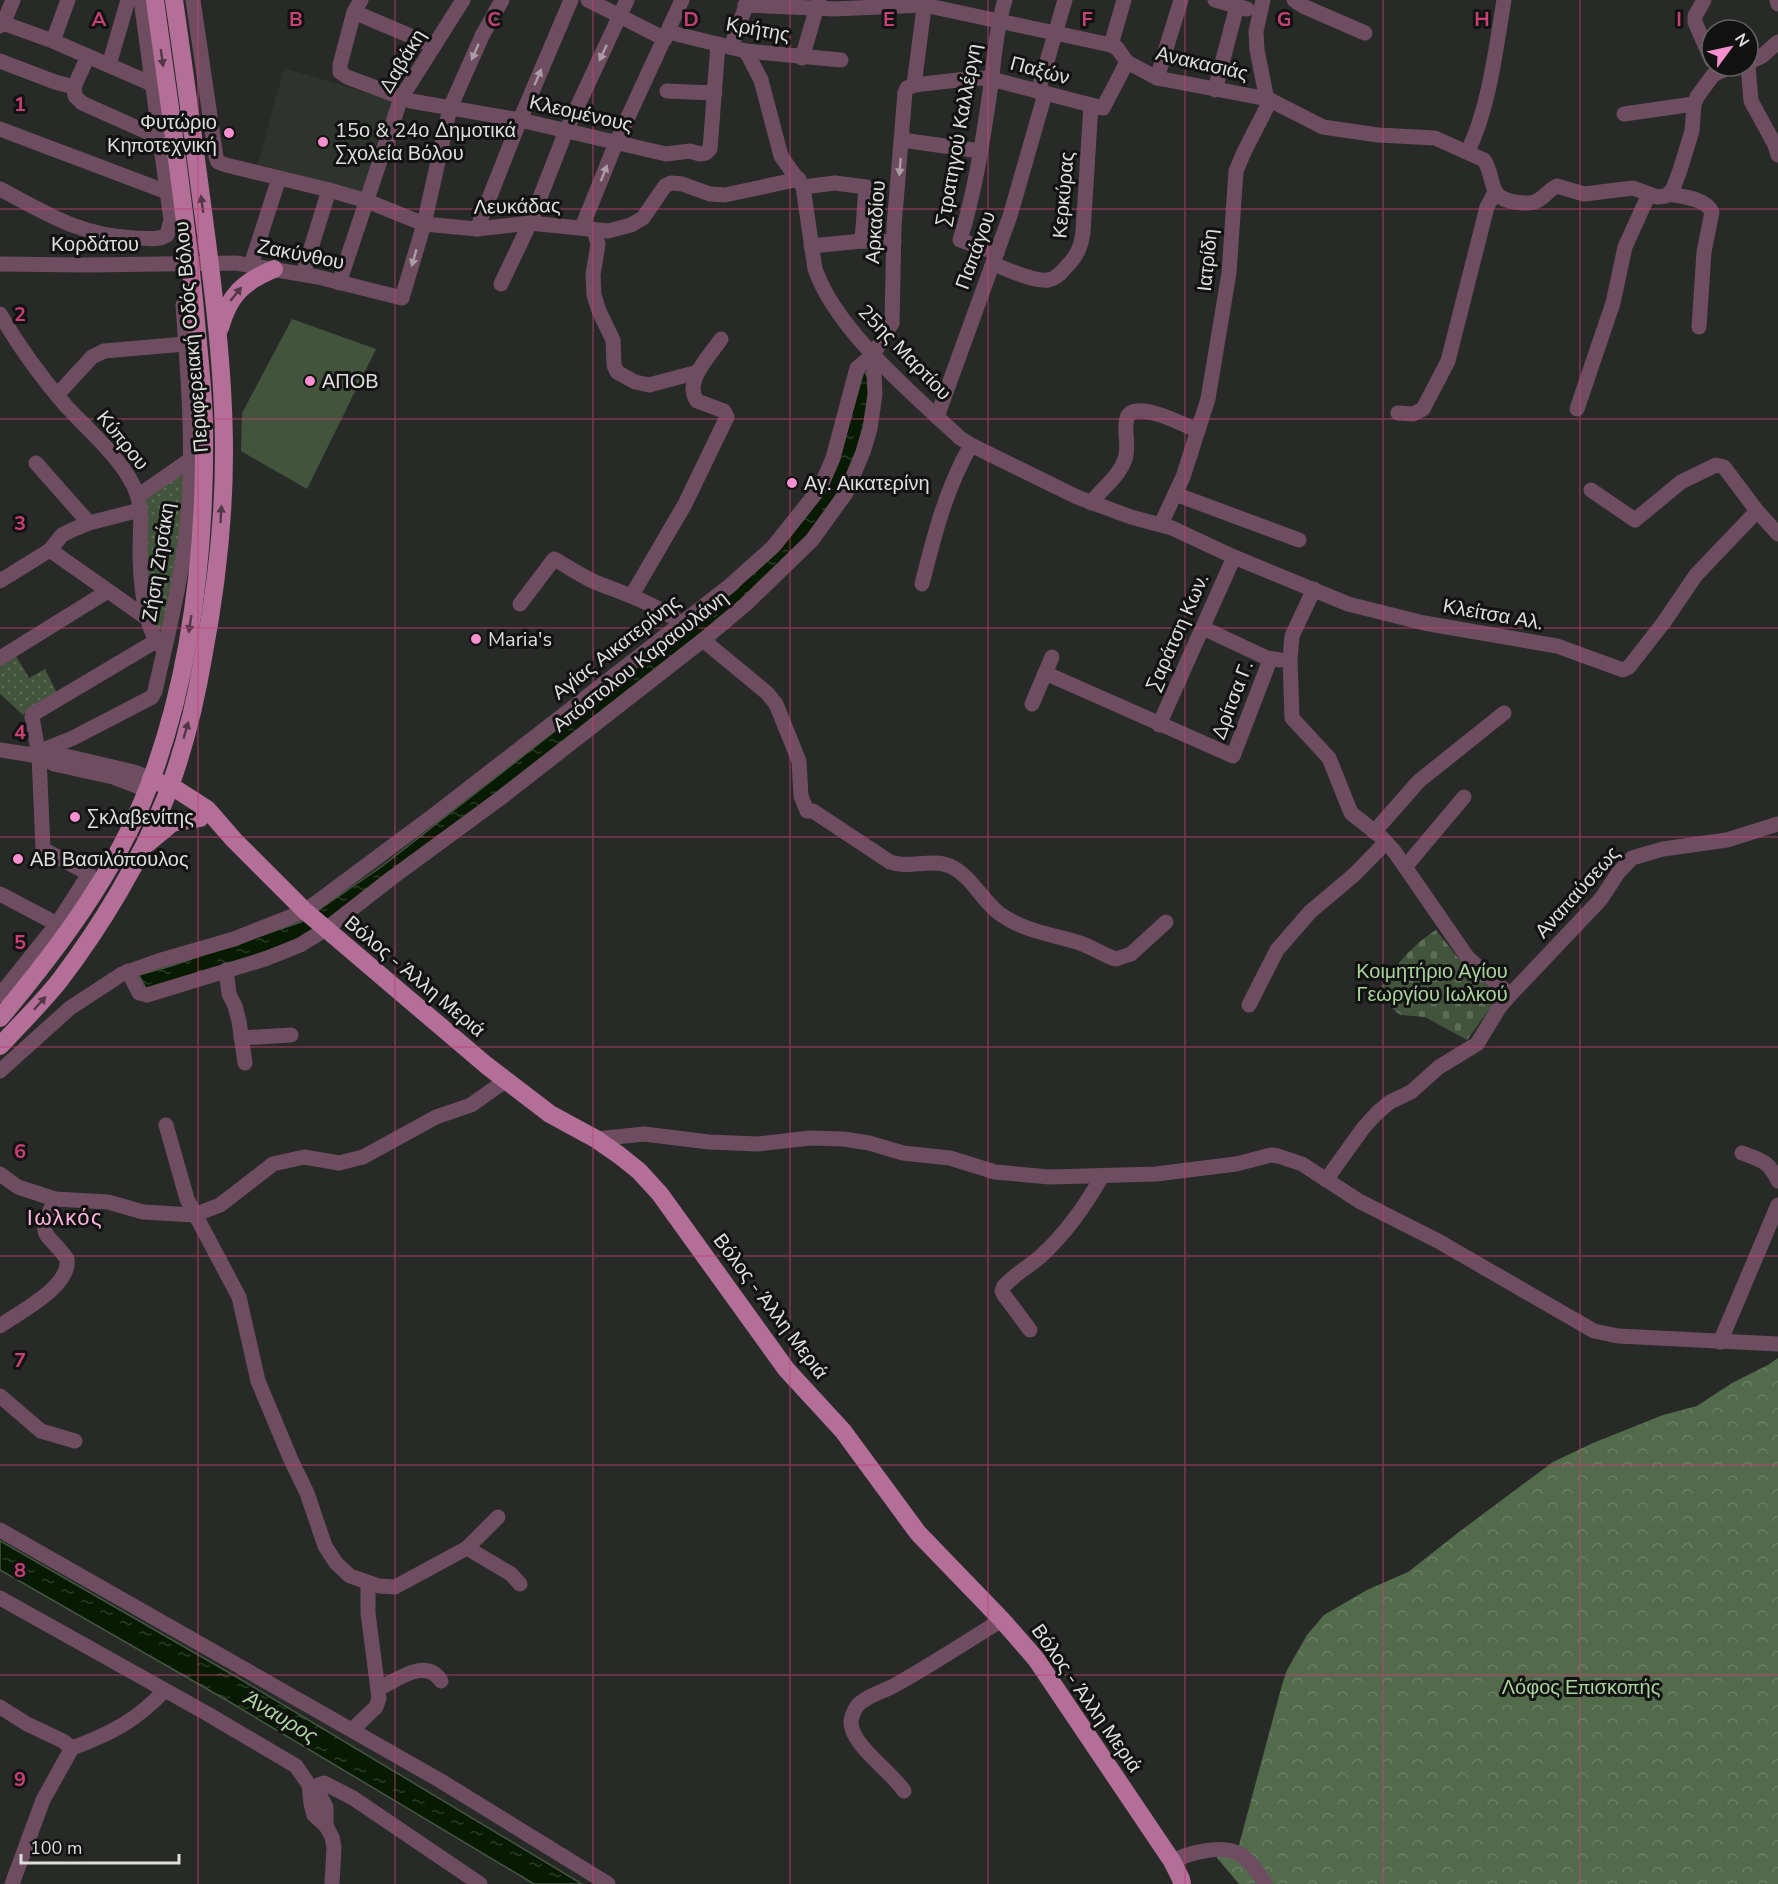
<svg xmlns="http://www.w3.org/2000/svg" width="1778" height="1884" font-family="'Nunito Sans',sans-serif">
  <defs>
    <pattern id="green-dots" width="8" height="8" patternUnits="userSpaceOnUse" patternTransform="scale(1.5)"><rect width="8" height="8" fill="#42553c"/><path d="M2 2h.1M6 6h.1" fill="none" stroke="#5d6d58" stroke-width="1.8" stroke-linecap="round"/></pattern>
    <pattern id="forest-crowns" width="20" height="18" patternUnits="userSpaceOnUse" patternTransform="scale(1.5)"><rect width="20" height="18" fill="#526b4b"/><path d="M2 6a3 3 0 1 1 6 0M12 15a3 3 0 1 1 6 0" fill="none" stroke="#6a8064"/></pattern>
    <pattern id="cemetery-stones" width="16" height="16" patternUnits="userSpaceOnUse" patternTransform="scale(1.5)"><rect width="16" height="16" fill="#42553c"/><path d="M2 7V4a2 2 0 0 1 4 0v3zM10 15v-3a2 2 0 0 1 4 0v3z" fill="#5d6d58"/></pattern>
    <pattern id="water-ripples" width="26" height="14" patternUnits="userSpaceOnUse" patternTransform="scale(1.5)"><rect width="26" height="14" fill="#061b01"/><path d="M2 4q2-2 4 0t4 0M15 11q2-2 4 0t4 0" fill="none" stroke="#2a3c26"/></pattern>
  </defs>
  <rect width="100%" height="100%" fill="#282a27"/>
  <!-- built -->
  <polygon fill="#2e342d" points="284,68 394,101 366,193 258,164"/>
  <!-- green -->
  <g fill="url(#green-dots)">
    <polygon points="187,466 180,558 160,634 152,611 143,523 147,498"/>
    <polygon points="14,653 29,678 45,669 57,693 23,715 0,694 0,662"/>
  </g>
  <!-- forest -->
  <polygon fill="url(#forest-crowns)" points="1778,1358 1778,1884 1239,1884 1217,1858 1220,1852 1230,1853 1239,1845 1282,1685 1287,1670 1307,1635 1324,1615 1367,1590 1408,1572 1459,1532 1553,1462 1593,1443 1663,1415 1697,1406 1732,1383 1768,1365"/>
  <!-- cemetery -->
  <path fill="url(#cemetery-stones)" d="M1436,930L1458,958L1499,996L1467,1040L1425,1017L1401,1015L1396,1012L1378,992C1392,969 1413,944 1436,930Z"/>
  <!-- pitch -->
  <polygon fill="#42553c" points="292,319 376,349 307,489 241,451 242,413"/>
  <!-- water -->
  <g fill="url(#water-ripples)" stroke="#475643" stroke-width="1.5">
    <polygon points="864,371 874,387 850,475 803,546 725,616 311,936 148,992 139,975 171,966 301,922 381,867 737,589 836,467"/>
    <polygon points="0,1541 240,1679 582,1884 534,1884 228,1701 0,1570"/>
  </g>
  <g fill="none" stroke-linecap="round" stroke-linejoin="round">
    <!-- minor -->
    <g stroke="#6f4d61" stroke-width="15">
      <polyline points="193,0 216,157 218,162 226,165 329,190 367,201 424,224 477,229 530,223 608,231 631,225 643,218 665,186 671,183 682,184 710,194 725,195 799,179"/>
      <polyline points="361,0 354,12 340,65 340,72 347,77 411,101 520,120 666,154 690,151 700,154 706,153 710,149 718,44"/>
      <polyline points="588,0 665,39"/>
      <polyline points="1215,0 1247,9"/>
      <polyline points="1294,0 1303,6 1365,33"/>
      <polyline points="1704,0 1695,16 1695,22 1712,61"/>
      <polyline points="1777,0 1778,4"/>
      <path d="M745,5L834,9L924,5L1111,45L1117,48L1127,62L1157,78L1268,99L1323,127L1378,135L1435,138L1484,160C1496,178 1486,198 1515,202C1521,203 1528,204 1534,202C1543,200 1548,190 1557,186L1584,194L1633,188L1657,197L1666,196L1673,189L1680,170L1692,131L1694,104L1697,97L1713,75L1732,66"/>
      <polyline points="354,12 434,46"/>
      <polyline points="0,22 53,41 152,84"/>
      <polyline points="0,26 6,17 13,0"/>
      <polyline points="668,32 746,51 841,60"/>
      <polyline points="53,41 68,0"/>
      <polyline points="1111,45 1124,0"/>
      <polyline points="731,47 748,0"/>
      <path d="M746,51L761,80L781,156L803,187L815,269C836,330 913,394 960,438L971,445L1077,497L1131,517L1172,528L1234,557L1348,604L1424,623L1557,646L1623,670L1629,667L1664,622L1696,575L1757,511"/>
      <polyline points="802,58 819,0"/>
      <polyline points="0,61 55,82 74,87 75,96 82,103 160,138"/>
      <polyline points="1748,63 1762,56 1778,42"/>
      <polyline points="109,65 128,0"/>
      <polyline points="1748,66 1751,101 1775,145 1778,155"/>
      <polyline points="1157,78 1181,0"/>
      <polyline points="914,85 925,0"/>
      <polyline points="74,87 88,56"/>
      <polyline points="1215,90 1237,6"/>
      <polyline points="667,91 715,93"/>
      <polyline points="1038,92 1065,0"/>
      <polyline points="1624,114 1694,104"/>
      <polyline points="0,129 167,192"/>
      <polyline points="902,140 980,151"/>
      <path d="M1468,151C1489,108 1496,48 1504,0"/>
      <polyline points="803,187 835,183 866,187 862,241"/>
      <path d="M0,189C48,214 78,235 135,238C146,238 158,241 167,235L171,220L141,0"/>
      <path d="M1669,194C1683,197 1705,198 1712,212L1704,252L1699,327"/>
      <polyline points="582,227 616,143 682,0"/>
      <polyline points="477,229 520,120 571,0"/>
      <polyline points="594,230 598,244 593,275 594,295 599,311 613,340 614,365 617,372 635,382 649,385 698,372"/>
      <polyline points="811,246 862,241 894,242"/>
      <path d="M997,253L960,240C975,192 983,140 990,91C994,61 996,29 1005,0"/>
      <polyline points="0,264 87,265 236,263 318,277 402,298 424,224 450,108 482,36 502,0"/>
      <path d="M993,264C1007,269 1033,282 1048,280C1056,279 1062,272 1067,266C1077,256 1081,247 1083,232L1091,105L1103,108L1127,62"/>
      <polyline points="251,265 279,178"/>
      <polyline points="303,274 329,190"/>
      <polyline points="339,283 401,98 463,0"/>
      <polyline points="501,284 530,223 566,131 627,0"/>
      <path d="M0,314C19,347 41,377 66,406C89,431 126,462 137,494C143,512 140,531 140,549C140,573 143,633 163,648"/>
      <polyline points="57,395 92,357 104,351 185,344"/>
      <polyline points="1577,409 1613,303 1625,247 1649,194"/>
      <polyline points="1398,413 1413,414 1423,409 1448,361 1487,207 1495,192"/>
      <polyline points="937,417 1010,216 1045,94"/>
      <polyline points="36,463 89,523"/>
      <polyline points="1591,490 1635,520 1681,482 1716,465 1724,467 1757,511 1778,534"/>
      <polyline points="1175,494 1299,540"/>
      <polyline points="138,496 191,459"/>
      <path d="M1091,503C1102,488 1119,477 1125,459C1130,446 1123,431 1127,418C1134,398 1187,426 1198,431"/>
      <polyline points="1161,524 1183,477 1208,399 1229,273 1236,171 1244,152 1268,105 1257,50 1256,31 1263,0"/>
      <polyline points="50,550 148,619"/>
      <polyline points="0,581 50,550 62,535 72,530 89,523 140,510"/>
      <path d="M922,584C934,536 946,488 971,445"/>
      <polyline points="1314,589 1292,636 1290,659 1292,718 1329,758 1351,813 1379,835 1394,851 1468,958 1510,995"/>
      <path d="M632,595L685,504L727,417L724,411L697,401C683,381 710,356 721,339"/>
      <path d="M520,604L554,559C567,566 581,576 595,582C625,594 654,603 681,623"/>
      <polyline points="1203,628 1267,658 1280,660"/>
      <path d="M703,640L767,693L776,704L799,761L801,796L807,811H813L890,862C909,869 931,858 950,866C972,876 981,900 1000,914C1024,931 1050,934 1077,942C1091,946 1102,955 1116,959L1131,954L1166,922"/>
      <polyline points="0,658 108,591"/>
      <polyline points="1045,673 1233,756 1270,660"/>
      <polyline points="1032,704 1052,657"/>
      <polyline points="1159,725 1234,557"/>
      <polyline points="0,750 39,756 53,753 134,772 151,779"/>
      <path d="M39,756L48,748L73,738L152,697L155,691C168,633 183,575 188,516C194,445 188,376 183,305"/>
      <polyline points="39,756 54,764 113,777 147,790"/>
      <polyline points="1374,832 1419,781 1504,713"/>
      <polyline points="1406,866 1464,797"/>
      <polyline points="0,894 57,924"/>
      <polyline points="226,970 229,994 235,1006 239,1021 245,1063"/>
      <polyline points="128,971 139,993 147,995 265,959 300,945 326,929 393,877 502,797 703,640 746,604 812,540 846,493 863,452 870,429 875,394 873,355"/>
      <polyline points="0,995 57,924 89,874 43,849 39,756 32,717 33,714 156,641"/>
      <polyline points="1249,1005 1277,950 1310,912 1355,874 1386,842"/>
      <polyline points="241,1038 291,1035"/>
      <polyline points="0,1071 70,1008 122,974 158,961 234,939 305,911 434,815 727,588 773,547 820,488 833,458 857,368 873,355 892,323 894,227 905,92 907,88 914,85 976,78 991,79 1091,105"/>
      <polyline points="166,1125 187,1199 239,1297 258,1381 291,1460 307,1493 325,1546 336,1563 350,1576 379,1586 395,1587 467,1548 498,1517"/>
      <polyline points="596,1139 644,1134 709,1142 758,1144 810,1138 844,1139 869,1143 903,1153 950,1158 995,1172 1050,1177 1156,1174 1236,1164 1271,1155 1278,1156 1302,1164 1359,1201 1438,1241 1594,1331 1618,1336 1778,1344"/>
      <path d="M1742,1153C1761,1160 1769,1161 1778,1181"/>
      <polyline points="0,1174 18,1187 55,1199 108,1202 143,1212 194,1215 220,1205 273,1164 304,1157 339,1163 363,1157 436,1117 471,1105 505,1081"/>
      <polyline points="1326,1180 1364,1127 1378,1112 1390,1102 1411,1092 1439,1067 1477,1044 1499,1008 1510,995 1601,899 1618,873 1632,858 1663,849 1727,840 1778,824"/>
      <path d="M0,1326C19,1312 71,1287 67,1259C45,1228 36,1241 55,1199"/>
      <path d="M1030,1330L1004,1295L1002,1291L1004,1286C1014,1275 1028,1267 1040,1257C1065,1234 1086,1205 1102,1176"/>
      <polyline points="1720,1342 1778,1205"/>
      <polyline points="0,1396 41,1431 75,1441"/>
      <polyline points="0,1530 441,1781 608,1884"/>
      <polyline points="467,1548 511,1574 520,1584"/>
      <polyline points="0,1598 206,1713 296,1766 309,1785 311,1804 314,1815 326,1826 332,1837 334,1847 332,1884"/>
      <path d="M378,1689C397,1680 426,1657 441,1681"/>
      <polyline points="0,1707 27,1724 63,1741 72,1748 43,1800 12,1884"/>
      <polyline points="352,1730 376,1707 379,1698 368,1613 368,1583"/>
      <path d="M72,1748C110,1734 136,1721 164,1691"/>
      <path d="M904,1791C892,1772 852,1746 851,1723C851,1717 855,1707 860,1703C871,1694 885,1691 897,1684C933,1664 967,1641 1002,1620"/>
      <polyline points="326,1826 326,1807 317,1790 318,1785 324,1783 353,1798 480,1884"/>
      <path d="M1172,1861C1183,1856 1192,1853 1204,1851C1238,1845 1247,1855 1265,1884"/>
    </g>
    <!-- major -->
    <g stroke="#b36f98" stroke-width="18">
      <path d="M220,328C229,295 243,282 274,269"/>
      <polyline points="151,779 179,791 207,809 234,840 305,911 486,1065 550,1114 596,1139 619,1155 639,1171 660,1194 786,1369 843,1431 918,1533 1002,1620 1036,1659 1172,1861 1181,1879 1182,1884"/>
      <polyline points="148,843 172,823 200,818"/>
      <path d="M0,1018C58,949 115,873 148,788C192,673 206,545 204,423C203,385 198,347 195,310C185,206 169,103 155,0"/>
      <path d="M0,1046C20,1024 42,1003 60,980C101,926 141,860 166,797C183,753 195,705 203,658C216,590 224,522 224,453C224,370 213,286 202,204C193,136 184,68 174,0"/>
    </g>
  </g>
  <!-- one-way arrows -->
  <defs><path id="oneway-solid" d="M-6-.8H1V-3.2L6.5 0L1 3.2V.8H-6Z" transform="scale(1.5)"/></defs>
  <g fill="#ac9da5">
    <use href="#oneway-solid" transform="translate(475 52) rotate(114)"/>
    <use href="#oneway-solid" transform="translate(603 53) rotate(115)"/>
    <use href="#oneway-solid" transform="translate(538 77) rotate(-67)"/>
    <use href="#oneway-solid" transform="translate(900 167) rotate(95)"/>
    <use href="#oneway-solid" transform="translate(604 173) rotate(-69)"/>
    <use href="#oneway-solid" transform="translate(414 258) rotate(106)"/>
  </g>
  <g fill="#523747">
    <use href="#oneway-solid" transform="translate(162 58) rotate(82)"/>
    <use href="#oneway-solid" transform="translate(202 204) rotate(-98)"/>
    <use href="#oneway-solid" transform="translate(236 294) rotate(-51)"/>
    <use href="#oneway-solid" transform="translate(221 514) rotate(-87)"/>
    <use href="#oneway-solid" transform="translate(190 624) rotate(99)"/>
    <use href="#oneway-solid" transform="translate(186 730) rotate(-74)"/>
    <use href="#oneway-solid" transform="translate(40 1003) rotate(-48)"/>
  </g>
  <!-- grid -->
  <path fill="none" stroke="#c84075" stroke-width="1.5" stroke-opacity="0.55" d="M198,0V1884M395,0V1884M593,0V1884M790,0V1884M988,0V1884M1185,0V1884M1383,0V1884M1580,0V1884M0,209H1778M0,419H1778M0,628H1778M0,837H1778M0,1047H1778M0,1256H1778M0,1465H1778M0,1675H1778"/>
  <!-- markers -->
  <g fill="#f790ce" stroke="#111211" stroke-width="2">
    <circle cx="229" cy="133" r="6"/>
    <circle cx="323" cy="142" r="6"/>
    <circle cx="310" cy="381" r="6"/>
    <circle cx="792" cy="483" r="6"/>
    <circle cx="476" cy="639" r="6"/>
    <circle cx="75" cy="817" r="6"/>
    <circle cx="18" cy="859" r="6"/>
  </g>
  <g text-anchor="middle" stroke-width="6" stroke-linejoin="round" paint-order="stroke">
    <!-- street labels -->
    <g font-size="20" fill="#dedfdd" stroke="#111211">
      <text transform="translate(758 29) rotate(10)" y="7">Κρήτης</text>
      <text transform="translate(402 61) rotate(-59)" y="7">Δαβάκη</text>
      <text transform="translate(1202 63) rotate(13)" y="7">Ανακασιάς</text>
      <text transform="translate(1040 70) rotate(15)" y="7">Παξών</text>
      <text transform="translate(581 113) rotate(13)" y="7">Κλεομένους</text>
      <text transform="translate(958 135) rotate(-80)" y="7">Στρατηγού Καλλέργη</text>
      <text transform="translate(1063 195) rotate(-85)" y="7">Κερκύρας</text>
      <text transform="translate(517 206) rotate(-1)" y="7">Λευκάδας</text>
      <text transform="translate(875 222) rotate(-86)" y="7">Αρκαδίου</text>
      <text x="95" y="251">Κορδάτου</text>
      <text transform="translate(975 250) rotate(-70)" y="7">Παπάγου</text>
      <text transform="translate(301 254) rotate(11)" y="7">Ζακύνθου</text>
      <text transform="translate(1207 260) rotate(-84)" y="7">Ιατρίδη</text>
      <text transform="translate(191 337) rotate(-95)" y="7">Περιφερειακή Οδός Βόλου</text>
      <text transform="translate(905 352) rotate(46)" y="7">25ης Μαρτίου</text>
      <text transform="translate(123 440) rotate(51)" y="7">Κύπρου</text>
      <text transform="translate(158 562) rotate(-81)" y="7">Ζήση Ζησάκη</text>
      <text transform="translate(1493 614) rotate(10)" y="7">Κλείτσα Αλ.</text>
      <text transform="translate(1177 632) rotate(-66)" y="7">Σαράτση Κων.</text>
      <text transform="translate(616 647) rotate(-38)" y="7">Αγίας Αικατερίνης</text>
      <text transform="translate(640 661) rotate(-38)" y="7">Απόστολου Καραουλάνη</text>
      <text transform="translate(1232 700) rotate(-69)" y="7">Δρίτσα Γ.</text>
      <text transform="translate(1577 892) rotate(-48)" y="7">Αναπαύσεως</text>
      <text transform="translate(415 976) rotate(40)" y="7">Βόλος - Άλλη Μεριά</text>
      <text transform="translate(771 1306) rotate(53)" y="7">Βόλος - Άλλη Μεριά</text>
      <text transform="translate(1087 1698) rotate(55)" y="7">Βόλος - Άλλη Μεριά</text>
    </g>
    <!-- poi labels -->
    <g font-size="20" fill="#dedfdd" stroke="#111211" text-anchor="start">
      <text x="217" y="129" text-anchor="end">Φυτώριο<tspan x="217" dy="23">Κηποτεχνική</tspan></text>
      <text x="335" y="137">15ο &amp; 24ο Δημοτικά<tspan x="335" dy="23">Σχολεία Βόλου</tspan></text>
      <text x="322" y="388">ΑΠΟΒ</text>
      <text x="804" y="490">Αγ. Αικατερίνη</text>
      <text x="488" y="646">Maria's</text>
      <text x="87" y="824">Σκλαβενίτης</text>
      <text x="30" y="866">ΑΒ Βασιλόπουλος</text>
    </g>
    <!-- park labels -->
    <g font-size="20" fill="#aad49d" stroke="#111211">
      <text x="1432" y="978">Κοιμητήριο Αγίου<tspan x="1432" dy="23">Γεωργίου Ιωλκού</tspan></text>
      <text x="1581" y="1694">Λόφος Επισκοπής</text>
    </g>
    <!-- water labels -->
    <g font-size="21" font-style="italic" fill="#add7a0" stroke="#111211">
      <text transform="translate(281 1717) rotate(31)" y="7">Άναυρος</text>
    </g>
    <!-- quarter labels -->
    <g font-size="22" letter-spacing="1.5" fill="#fdb4de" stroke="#111211">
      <text x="65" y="1225">Ιωλκός</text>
    </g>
  </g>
  <g font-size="20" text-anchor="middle" font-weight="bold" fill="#c84075" stroke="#111211" stroke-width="6" stroke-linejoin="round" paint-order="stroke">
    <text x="99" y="26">A</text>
    <text x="296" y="26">B</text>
    <text x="494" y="26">C</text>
    <text x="691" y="26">D</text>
    <text x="889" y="26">E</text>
    <text x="1087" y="26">F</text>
    <text x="1284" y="26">G</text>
    <text x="1482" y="26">H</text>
    <text x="1679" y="26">I</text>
    <text x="20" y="111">1</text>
    <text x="20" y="321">2</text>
    <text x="20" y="530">3</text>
    <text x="20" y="739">4</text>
    <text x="20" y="949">5</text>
    <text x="20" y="1158">6</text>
    <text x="20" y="1367">7</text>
    <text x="20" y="1577">8</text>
    <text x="20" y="1786">9</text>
  </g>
  <!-- north arrow -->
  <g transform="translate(1730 48) rotate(57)"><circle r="28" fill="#111211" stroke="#636463" stroke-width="1.5"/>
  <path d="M0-4.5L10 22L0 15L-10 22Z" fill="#f790ce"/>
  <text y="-9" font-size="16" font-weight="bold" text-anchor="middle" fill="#dedfdd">N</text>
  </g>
  <!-- scale -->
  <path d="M21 1854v9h158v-9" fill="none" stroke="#dedfdd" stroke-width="3"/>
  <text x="30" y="1854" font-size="18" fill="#dedfdd" stroke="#111211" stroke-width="4.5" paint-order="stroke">100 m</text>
</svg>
